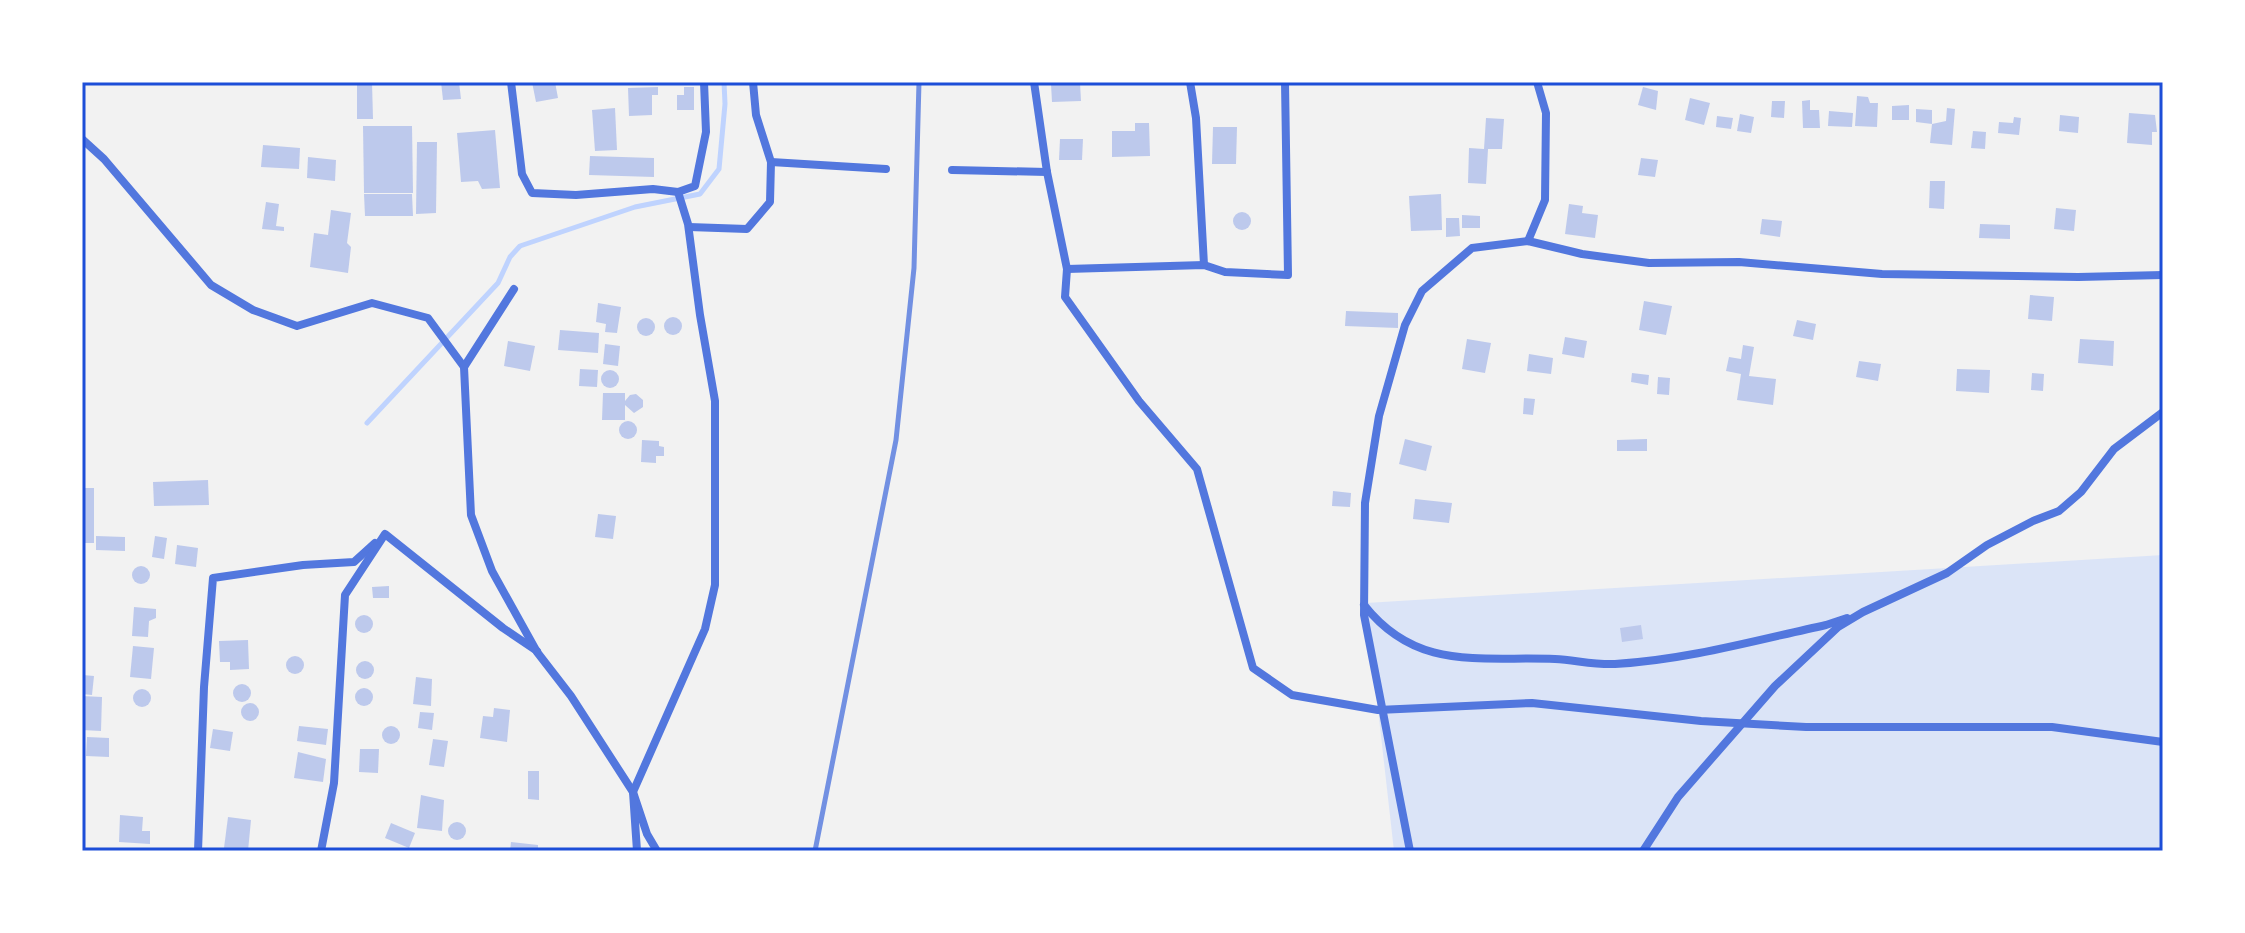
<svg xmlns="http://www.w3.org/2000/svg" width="2245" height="933" font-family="'Roboto Condensed',sans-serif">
  <rect width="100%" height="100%" fill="#f2f2f2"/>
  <!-- green -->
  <polygon fill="#dbe4f7" points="2163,555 2163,851 1394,851 1366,603"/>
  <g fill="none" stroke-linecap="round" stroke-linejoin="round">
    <!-- stream -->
    <polyline stroke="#bfd3fe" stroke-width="5" points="367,423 498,283 510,257 520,246 635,207 700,194 719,169 725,104 724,82"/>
  </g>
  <!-- building -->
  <g fill="#bdc9ec">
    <polygon points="357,82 372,82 373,119 357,119"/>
    <polygon points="441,82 459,82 461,99 443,100"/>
    <polygon points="532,82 555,82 558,98 536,102"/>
    <polygon points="1080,83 1081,101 1052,102 1051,84"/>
    <polygon points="658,87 658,95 652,95 652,115 629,116 628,88"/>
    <polygon points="684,87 694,87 694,110 677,110 677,95 684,95"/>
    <polygon points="1643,87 1658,91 1656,110 1638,105"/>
    <polygon points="1857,96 1868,97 1870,103 1878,103 1877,127 1855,126"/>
    <polygon points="1690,98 1710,103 1704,125 1685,120"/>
    <polygon points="1810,100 1810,110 1819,110 1820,128 1803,128 1802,101"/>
    <polygon points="1772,101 1785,101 1784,118 1771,117"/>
    <polygon points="1909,105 1909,120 1892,120 1892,106"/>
    <polygon points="615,108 617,150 595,151 592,110"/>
    <polygon points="1947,108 1955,109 1952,145 1930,143 1932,124 1946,121"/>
    <polygon points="1916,109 1932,110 1932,124 1916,122"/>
    <polygon points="1829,111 1853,113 1852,127 1828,126"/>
    <polygon points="2129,113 2155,115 2157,132 2152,132 2152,145 2127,143"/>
    <polygon points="1740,114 1754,117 1751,133 1737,131"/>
    <polygon points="2060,115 2079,117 2078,133 2059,131"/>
    <polygon points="1717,116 1733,118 1731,129 1716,127"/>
    <polygon points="2014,117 2021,118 2019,135 1998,133 1999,122 2013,123"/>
    <polygon points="1486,118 1504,119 1502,149 1488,149 1486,184 1468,183 1469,148 1484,149"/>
    <polygon points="1135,123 1149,123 1150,156 1112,157 1112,131 1135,131"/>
    <polygon points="363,126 412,126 413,193 364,193"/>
    <polygon points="1213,127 1237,127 1236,164 1212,164"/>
    <polygon points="495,130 500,188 482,189 478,181 461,182 457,133"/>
    <polygon points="1973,131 1986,132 1985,149 1971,148"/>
    <polygon points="1060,139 1083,139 1082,160 1059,160"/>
    <polygon points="417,142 437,142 436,213 416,214"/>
    <polygon points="263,145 300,148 299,169 261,167"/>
    <polygon points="590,156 654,158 654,177 589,175"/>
    <polygon points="308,157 336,160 335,181 307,178"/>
    <polygon points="1641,158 1658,160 1655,177 1638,175"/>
    <polygon points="1930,181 1945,181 1944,209 1929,208"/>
    <polygon points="364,194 412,194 413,216 365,216"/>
    <polygon points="1441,194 1442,230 1411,231 1409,196"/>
    <polygon points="266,202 279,204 276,226 284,227 284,231 262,229"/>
    <polygon points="1569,204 1583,206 1582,213 1598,215 1595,238 1565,234"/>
    <polygon points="2056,208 2076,210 2074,231 2054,229"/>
    <polygon points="331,210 351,213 347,243 351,247 348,273 310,267 314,233 328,235"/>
    <circle cx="1242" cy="221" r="9"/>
    <polygon points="1462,215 1480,216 1480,228 1462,228"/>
    <polygon points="1446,218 1459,218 1460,236 1446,237"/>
    <polygon points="1762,219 1782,221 1780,237 1760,234"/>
    <polygon points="1980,224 2010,225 2010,239 1979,238"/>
    <polygon points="2030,295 2054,297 2052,321 2028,319"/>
    <polygon points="1644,301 1672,306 1666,335 1639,330"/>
    <polygon points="598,303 621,307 617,333 605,332 606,324 596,322"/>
    <polygon points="1346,311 1398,313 1398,328 1345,326"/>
    <circle cx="673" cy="326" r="9"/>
    <circle cx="646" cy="327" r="9"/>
    <polygon points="1797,320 1816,324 1813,340 1793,336"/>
    <polygon points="560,330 599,333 598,353 558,350"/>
    <polygon points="1565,337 1587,341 1584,358 1562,354"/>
    <polygon points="1467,339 1491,343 1485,373 1462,369"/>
    <polygon points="2080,339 2114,341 2113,366 2078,363"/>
    <polygon points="508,341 535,346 530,371 504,366"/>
    <polygon points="605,344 620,346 618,366 603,364"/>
    <polygon points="1743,345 1754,347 1749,376 1776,379 1773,405 1737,400 1741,374 1726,371 1729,357 1741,359"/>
    <polygon points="1529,354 1553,358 1551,374 1527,371"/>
    <polygon points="1859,361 1881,364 1878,381 1856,377"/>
    <polygon points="580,369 598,370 597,387 579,386"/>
    <polygon points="1957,369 1990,370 1989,393 1956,391"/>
    <circle cx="610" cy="379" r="9"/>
    <polygon points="1632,373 1649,375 1648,385 1631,382"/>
    <polygon points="2032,373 2044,374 2043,391 2031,390"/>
    <polygon points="1658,377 1670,378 1669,395 1657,394"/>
    <polygon points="603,393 625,393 625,401 630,395 636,394 643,400 643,407 634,413 625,405 625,420 602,420"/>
    <polygon points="1524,398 1535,399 1533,415 1523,414"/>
    <circle cx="628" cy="430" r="9"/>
    <polygon points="1405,439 1432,446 1426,471 1399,464"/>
    <polygon points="1647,439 1647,451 1617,451 1617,440"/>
    <polygon points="642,440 659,441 659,446 664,447 664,456 656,456 656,463 641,462"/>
    <polygon points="208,480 209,505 154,506 153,482"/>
    <rect x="82" y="488" width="12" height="55"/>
    <polygon points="1333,491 1351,493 1350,507 1332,506"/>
    <polygon points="1415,499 1452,503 1449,523 1413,519"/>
    <polygon points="598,514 616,516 613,539 595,537"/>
    <polygon points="96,536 125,537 125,551 96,550"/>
    <polygon points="155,536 167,538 164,559 152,557"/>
    <polygon points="177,545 198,548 196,567 175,564"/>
    <circle cx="141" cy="575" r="9"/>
    <polygon points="389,586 389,598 373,598 372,587"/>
    <polygon points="134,607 156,609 156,618 149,621 148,637 132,636"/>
    <circle cx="364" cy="624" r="9"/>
    <polygon points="1641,625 1643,639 1622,642 1620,628"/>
    <polygon points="248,640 249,669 230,670 230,662 220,662 219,641"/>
    <polygon points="133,646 154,648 151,679 130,677"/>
    <circle cx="295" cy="665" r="9"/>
    <circle cx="365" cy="670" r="9"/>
    <polygon points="83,675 94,676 92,695 82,694"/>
    <polygon points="416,677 432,679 431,706 413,704"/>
    <circle cx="242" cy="693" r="9"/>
    <circle cx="364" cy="697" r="9"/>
    <circle cx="142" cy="698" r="9"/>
    <polygon points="82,696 102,697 101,731 82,730"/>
    <circle cx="250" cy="712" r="9"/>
    <polygon points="494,708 510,710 507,742 480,738 483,716 493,717"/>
    <polygon points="420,712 434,713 432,730 418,728"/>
    <circle cx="391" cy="735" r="9"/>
    <polygon points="299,726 328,729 326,745 297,741"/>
    <polygon points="213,729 233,732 230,751 210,748"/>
    <polygon points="87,737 109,738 109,757 86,756"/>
    <polygon points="433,739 448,741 444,767 429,765"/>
    <polygon points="360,749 379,749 378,773 359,772"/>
    <polygon points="298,752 326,759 323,782 294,778"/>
    <polygon points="528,771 539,771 539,800 528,799"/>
    <polygon points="421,795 444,800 442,831 417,828"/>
    <polygon points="120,815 143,817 142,831 150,831 150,844 119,842"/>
    <polygon points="228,817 251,820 248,851 224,848"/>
    <circle cx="457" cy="831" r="9"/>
    <polygon points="391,823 415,833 409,848 385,838"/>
    <polygon points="511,842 538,845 538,851 510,851"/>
  </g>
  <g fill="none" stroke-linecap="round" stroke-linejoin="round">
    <!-- minor -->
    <g stroke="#5277de" stroke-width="8">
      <polyline points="511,82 522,174 532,193 576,195 653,189 678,192 695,186 706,132 704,82"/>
      <polyline points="1034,82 1047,172 1067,269 1204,265 1225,272 1288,275 1285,82"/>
      <polyline points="1190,82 1196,118 1204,265"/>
      <polyline points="82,139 104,159 211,285 253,310 297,326 372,303 428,318 464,367"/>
      <polyline points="771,162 886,169"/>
      <polyline points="952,170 1047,172"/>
      <polyline points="689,227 747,229 770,202 771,162 756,115 753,82"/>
      <polyline points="1528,241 1545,200 1546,113 1537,82"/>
      <polyline points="1067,269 1065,297 1139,401 1197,469 1253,668 1292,695 1378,710 1532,703 1701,721 1806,727 2052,727 2163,742"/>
      <polyline points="514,289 464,367 471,515 492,571 537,652 571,696 633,792 647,834 657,851"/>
      <path d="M1364,605C1417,672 1480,656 1555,659C1575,660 1594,665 1615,664C1686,660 1757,640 1826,625L1847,618"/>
      <polyline points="198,851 204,687 213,578 303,565 354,562 375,543"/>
      <polyline points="321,851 334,783 345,595 385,534 503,628 537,651"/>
      <polyline points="637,851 633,792 705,629 715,585 715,401 700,315 688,224 678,192"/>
      <polyline points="1410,851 1364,615 1365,503 1379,416 1405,325 1422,291 1472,248 1528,241 1582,254 1649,263 1739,262 1882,274 2078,277 2163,275"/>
      <polyline points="1643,851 1678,797 1775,686 1838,627 1863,612 1947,573 1987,545 2033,521 2059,511 2081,492 2114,449 2163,412"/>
    </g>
    <!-- rail -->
    <polyline stroke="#7290e2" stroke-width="5" points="815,851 896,440 914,268 919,82"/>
  </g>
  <!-- border -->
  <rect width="2245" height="933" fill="none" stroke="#ffffff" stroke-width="168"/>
  <rect x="84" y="84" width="2077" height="765" fill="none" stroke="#1d4ed8" stroke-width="3"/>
</svg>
